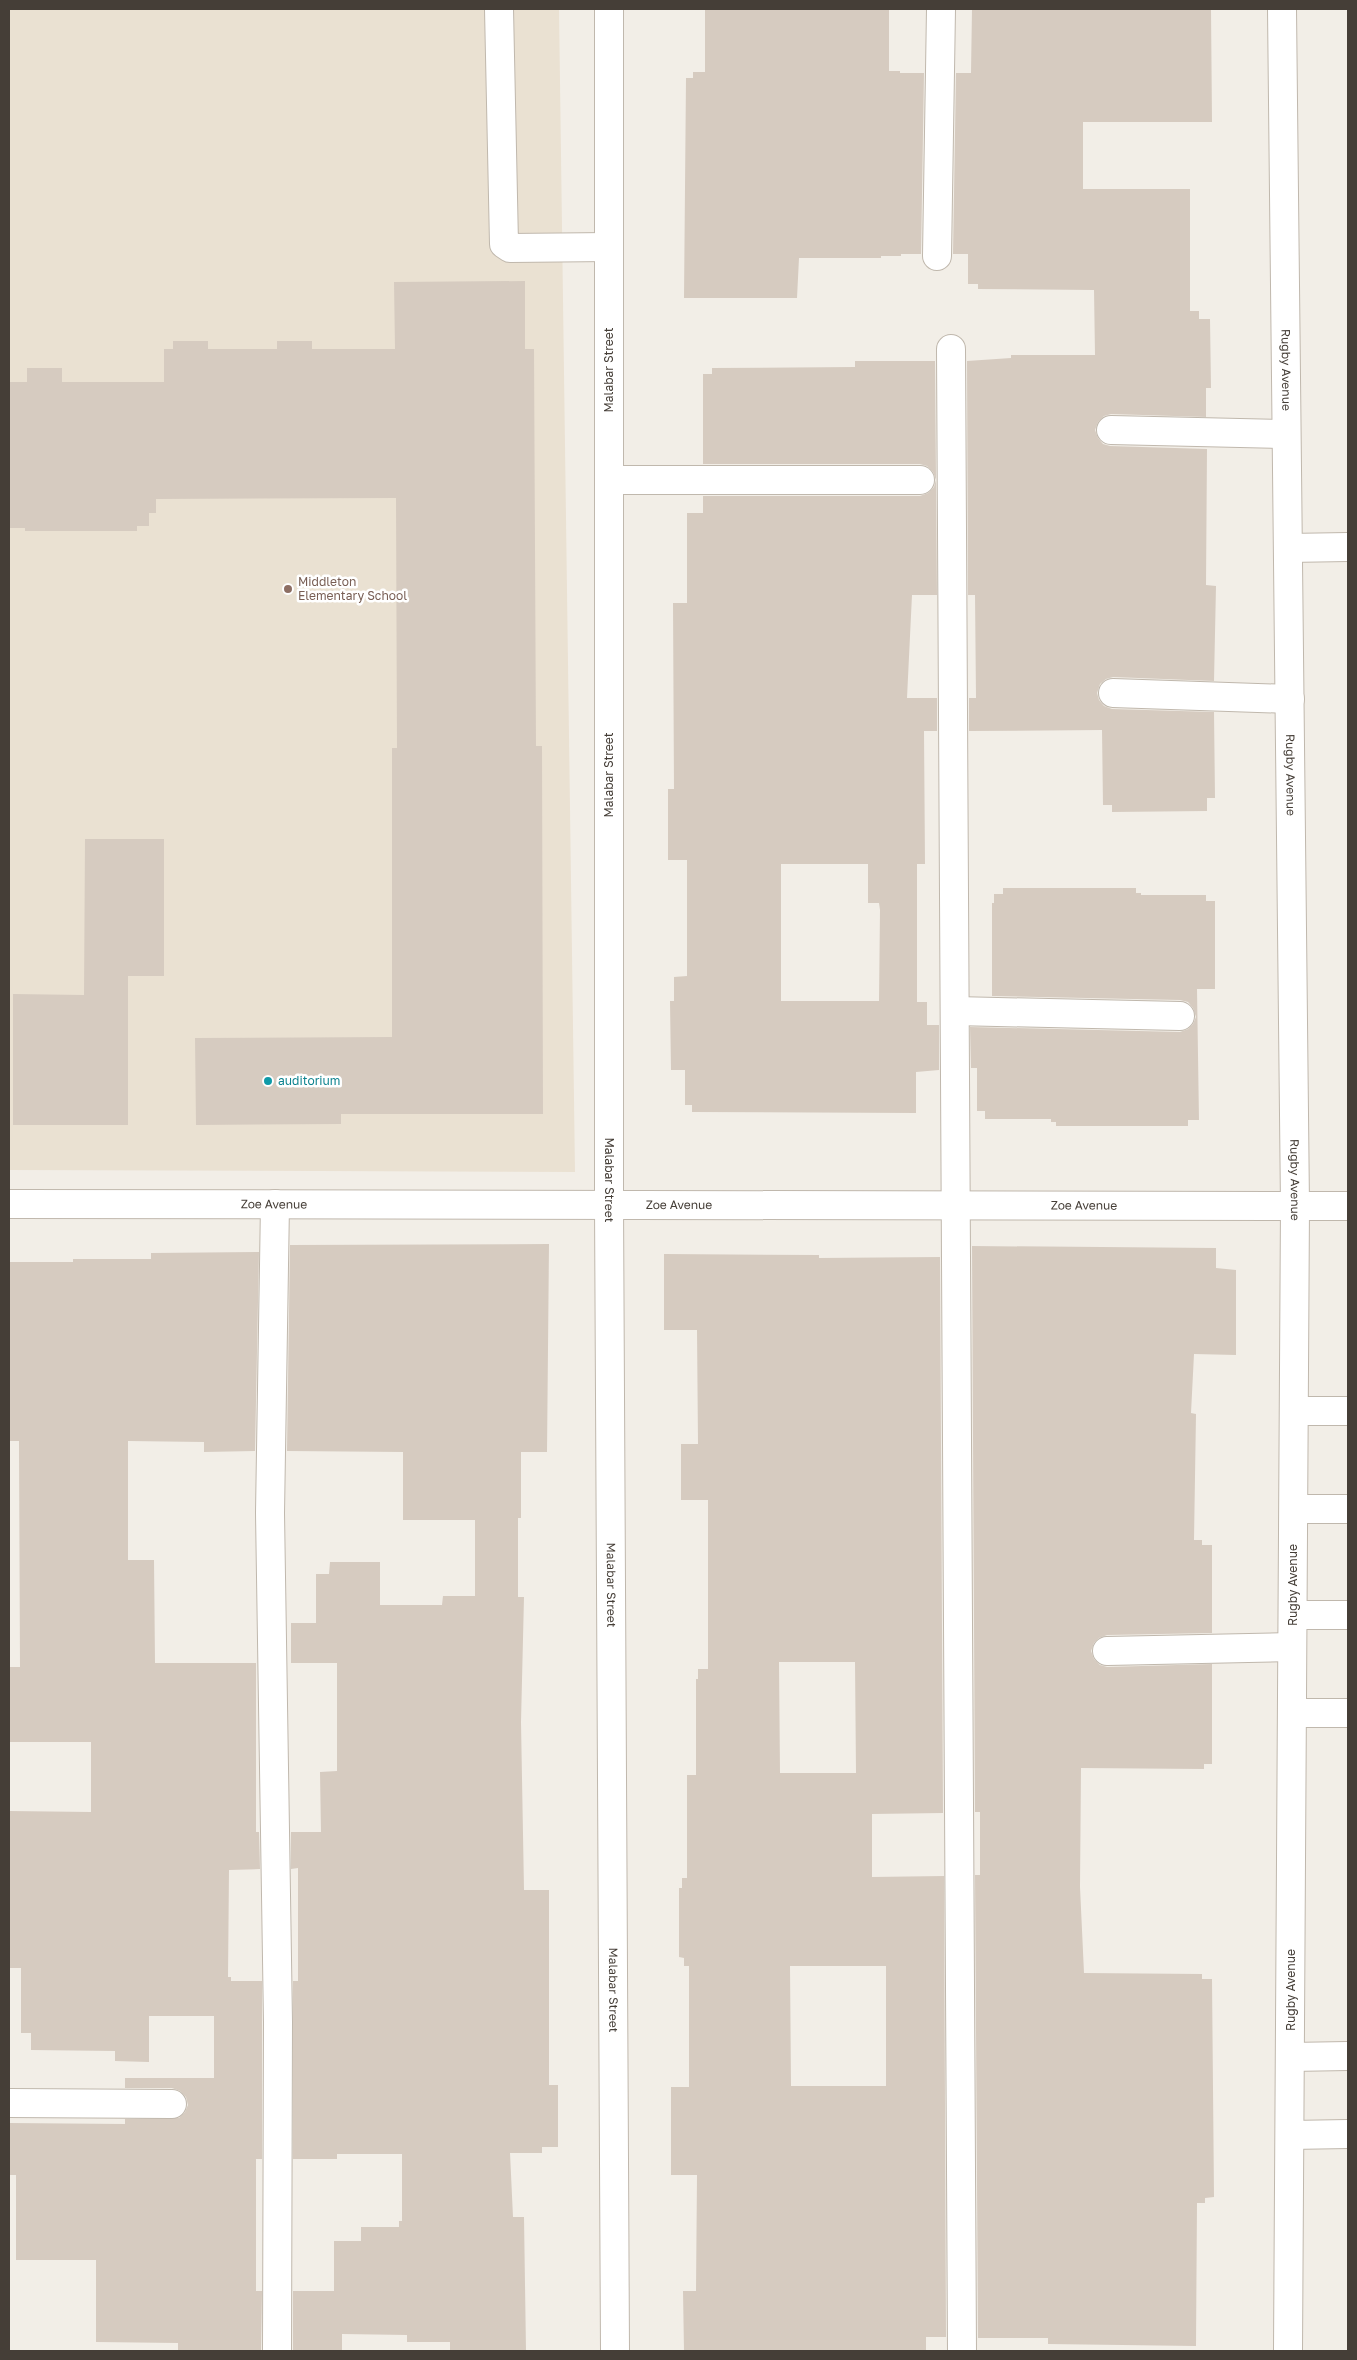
<svg xmlns="http://www.w3.org/2000/svg" width="1357" height="2360" font-family="'Golos Text',sans-serif">
  <rect width="100%" height="100%" fill="#f2eee7"/>
  <!-- education -->
  <polygon fill="#eae1d2" points="9,9 559,9 575,1172 9,1170"/>
  <!-- building -->
  <g fill="#d6cbc0" fill-rule="evenodd">
    <polygon points="705,9 889,9 889,71 900,71 900,73 924,73 921,254 901,254 901,256 881,256 881,258 799,258 797,298 684,298 686,78 693,78 693,72 705,72"/>
    <polygon points="972,9 1211,9 1212,122 1083,122 1083,189 1190,189 1190,311 1199,311 1199,319 1210,319 1211,388 1206,388 1206,417 1111,414 1104,416 1098,422 1095,430 1098,438 1103,444 1110,446 1207,449 1206,585 1216,586 1214,681 1113,677 1106,679 1100,684 1097,693 1099,700 1104,706 1112,709 1214,712 1215,798 1207,798 1207,811 1112,812 1112,805 1103,805 1102,730 969,731 969,698 976,698 975,595 968,595 967,361 1011,358 1011,355 1095,355 1094,290 978,289 978,284 968,284 968,254 953,254 956,73 971,73"/>
    <polygon points="525,281 525,349 534,349 536,746 542,746 543,1114 341,1114 341,1124 196,1125 195,1038 392,1037 392,748 397,748 396,498 156,499 156,513 149,513 149,526 137,526 137,531 25,531 25,528 9,528 9,382 27,382 27,368 62,368 62,382 164,382 164,349 173,349 173,341 208,341 208,349 277,349 277,341 312,341 312,349 395,349 394,282"/>
    <path d="M855,361H935L937,595H912L907,698H937V731H924L925,864H917V1002H927V1025H939V1070L916,1072V1113L692,1112V1105H685V1070H671L670,1001H674V977L687,976V860H668V789H674L673,603H687V513H703V496H920L928,493L934,487L936,480L933,472L927,466L920,464H703V374H712V368L855,367ZM781,864H868V903H879L880,910L879,1001H781Z"/>
    <polygon points="85,839 164,839 164,976 128,976 128,1125 13,1125 13,994 84,995"/>
    <polygon points="1003,888 1136,888 1136,893 1141,893 1141,895 1206,895 1206,901 1215,901 1215,989 1197,989 1199,1120 1188,1120 1188,1126 1056,1126 1056,1122 1051,1122 1051,1119 985,1119 985,1111 977,1111 977,1068 971,1068 970,1027 1180,1032 1188,1029 1193,1024 1196,1017 1193,1008 1188,1002 1180,1000 992,996 992,903 994,903 994,894 1003,894"/>
    <polygon points="549,1244 547,1452 521,1452 521,1518 518,1518 518,1597 524,1597 521,1722 524,1890 549,1890 549,2085 558,2085 558,2147 542,2147 542,2153 510,2153 513,2217 524,2217 526,2351 450,2351 450,2342 407,2342 407,2335 342,2334 342,2351 293,2351 293,2291 334,2291 334,2241 361,2241 361,2227 399,2227 399,2221 402,2221 402,2154 337,2154 337,2159 293,2159 293,1981 298,1981 298,1868 291,1869 291,1832 321,1832 320,1772 337,1771 337,1663 291,1663 291,1623 316,1623 316,1574 329,1574 330,1562 380,1562 380,1605 442,1605 443,1596 475,1596 475,1520 403,1520 403,1452 287,1451 290,1245"/>
    <polygon points="972,1246 1216,1248 1216,1268 1236,1270 1236,1355 1194,1354 1191,1413 1196,1414 1194,1540 1202,1540 1202,1545 1212,1545 1212,1633 1107,1635 1099,1638 1094,1643 1091,1651 1094,1659 1100,1665 1107,1667 1212,1664 1212,1764 1204,1764 1204,1769 1081,1768 1080,1887 1084,1973 1202,1974 1202,1979 1212,1979 1214,2197 1205,2198 1205,2203 1197,2203 1196,2346 1048,2344 1048,2338 978,2338 975,1875 980,1875 980,1812 975,1812"/>
    <polygon points="259,1252 255,1451 204,1452 204,1442 128,1441 128,1560 154,1560 155,1663 256,1663 256,1832 259,1832 260,1869 229,1870 228,1977 231,1977 231,1981 262,1981 262,2159 256,2159 256,2291 262,2291 261,2351 178,2351 178,2343 96,2342 96,2260 16,2260 16,2175 9,2175 9,2123 125,2124 125,2119 179,2118 185,2112 188,2105 186,2097 180,2091 172,2088 125,2088 125,2078 214,2078 214,2016 149,2016 149,2062 115,2061 115,2051 31,2050 31,2033 21,2033 21,1968 9,1968 9,1811 91,1812 91,1742 9,1742 9,1667 20,1667 19,1441 9,1441 9,1262 73,1262 73,1259 151,1259 151,1253"/>
    <path d="M664,1254L819,1255V1258L940,1257L943,1813L872,1814V1877L944,1876L946,2337H926V2351H684L683,2291H696L697,2175H671V2087H689V1966H684V1958L679,1957V1888H682V1878H687V1775H696V1679H698V1669H708V1500H681V1444H698L697,1330H664ZM779,1662H855L856,1773H780ZM790,1966H886V2086H791Z"/>
  </g>
  <g fill="none" stroke-linecap="round" stroke-linejoin="round">
    <!-- minor casing -->
    <g stroke="#c0b8ad" stroke-width="30">
      <g id="minor">
        <polyline points="499,9 504,244 510,248 609,247"/>
        <path id="s1" d="M609,9V1204L615,2351"/>
        <path id="s2" d="M1282,9L1295,1206L1288,2351"/>
        <polyline points="937,256 941,9"/>
        <polyline points="951,349 962,2351"/>
        <polyline points="1111,430 1286,434"/>
        <polyline points="609,480 920,480"/>
        <polyline points="1288,548 1348,547"/>
        <polyline points="1113,693 1290,699"/>
        <polyline points="955,1011 1180,1016"/>
        <path id="s3" d="M9,1204L1348,1206"/>
        <polyline points="275,1204 270,1513 278,2022 277,2351"/>
        <polyline points="1294,1411 1348,1411"/>
        <polyline points="1294,1509 1348,1509"/>
        <polyline points="1293,1615 1348,1615"/>
        <polyline points="1107,1651 1292,1647"/>
        <polyline points="1292,1713 1348,1713"/>
        <polyline points="1290,2057 1348,2056"/>
        <polyline points="9,2103 172,2104"/>
        <polyline points="1290,2135 1348,2134"/>
      </g>
    </g>
    <!-- minor -->
    <use href="#minor" stroke="#fff" stroke-width="28"/>
  </g>
  <!-- markers -->
  <circle fill="#8d6e63" stroke="#fff" stroke-width="2" cx="288" cy="589" r="5"/>
  <circle fill="#0f9aa8" stroke="#fff" stroke-width="2" cx="268" cy="1081" r="5"/>
  <g text-anchor="middle" stroke-width="5" stroke-linejoin="round" paint-order="stroke">
    <!-- street labels -->
    <g font-size="12" fill="#453e37" stroke="#fff">
      <text transform="translate(609 370) rotate(-90)" y="4">Malabar Street</text>
      <text dy="4" stroke="none"><textPath href="#s2" startOffset="361">Rugby Avenue</textPath></text>
      <text transform="translate(609 775) rotate(-90)" y="4">Malabar Street</text>
      <text dy="4" stroke="none"><textPath href="#s2" startOffset="766">Rugby Avenue</textPath></text>
      <text dy="4" stroke="none"><textPath href="#s1" startOffset="1171">Malabar Street</textPath></text>
      <text dy="4" stroke="none"><textPath href="#s2" startOffset="1171">Rugby Avenue</textPath></text>
      <text dy="4" stroke="none"><textPath href="#s3" startOffset="265">Zoe Avenue</textPath></text>
      <text dy="4" stroke="none"><textPath href="#s3" startOffset="670">Zoe Avenue</textPath></text>
      <text dy="4" stroke="none"><textPath href="#s3" startOffset="1075">Zoe Avenue</textPath></text>
      <text dy="4" stroke="none"><textPath href="#s1" startOffset="1576">Malabar Street</textPath></text>
      <text transform="translate(1293 1585) rotate(-90)" y="4">Rugby Avenue</text>
      <text dy="4" stroke="none"><textPath href="#s1" startOffset="1981">Malabar Street</textPath></text>
      <text transform="translate(1291 1990) rotate(-90)" y="4">Rugby Avenue</text>
    </g>
    <!-- education labels -->
    <g font-size="12" fill="#785e54" stroke="#fff" text-anchor="start">
      <text x="298" y="586">Middleton<tspan x="298" dy="14">Elementary School</tspan></text>
    </g>
    <!-- culture labels -->
    <g font-size="12" fill="#0d838f" stroke="#fff" text-anchor="start">
      <text x="278" y="1085">auditorium</text>
    </g>
  </g>
  <!-- border -->
  <rect width="1357" height="2360" fill="none" stroke="#453e37" stroke-width="20"/>
</svg>
